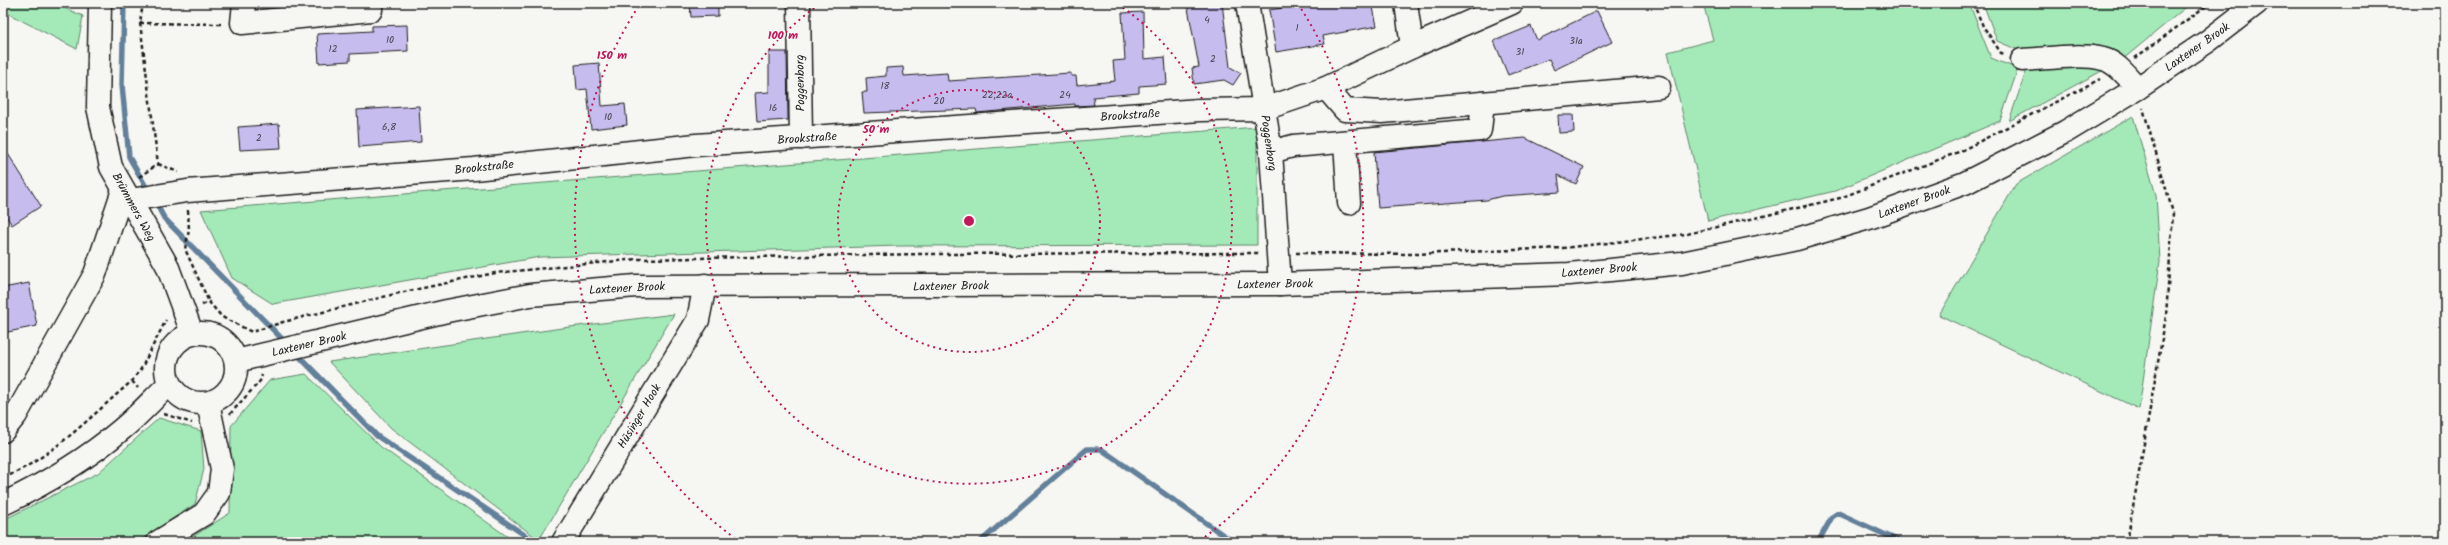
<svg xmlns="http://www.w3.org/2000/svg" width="2448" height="545" font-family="Kalam,sans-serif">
  <rect width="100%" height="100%" fill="#f6f6f2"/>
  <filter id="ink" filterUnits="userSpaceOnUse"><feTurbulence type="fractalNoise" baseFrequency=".025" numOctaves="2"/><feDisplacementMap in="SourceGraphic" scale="8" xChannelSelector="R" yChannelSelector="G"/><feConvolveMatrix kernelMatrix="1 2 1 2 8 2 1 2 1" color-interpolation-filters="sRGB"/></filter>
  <g filter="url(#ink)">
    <!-- green -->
    <g fill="#a3eab8" stroke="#60836a">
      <polygon points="3,3 53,3 83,16 77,49 3,11"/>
      <polygon points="1703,3 1969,3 1991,58 2018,69 2000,121 1835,191 1708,221 1668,52 1713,40"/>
      <polygon points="1983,3 2191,3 2122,60 2009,121 2027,69 2018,50 1997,41"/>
      <polygon points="2133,116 2156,195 2160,261 2139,409 1939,315 2016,184"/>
      <polygon points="1257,127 1257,245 899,246 540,257 273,304 232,278 201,210"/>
      <polygon points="674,314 539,540 391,428 329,362 562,328"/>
      <polygon points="306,374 381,447 515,542 184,542 230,513 231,426 270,380"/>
      <polygon points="159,418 201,431 204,469 195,504 137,542 3,542 3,520 98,473"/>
    </g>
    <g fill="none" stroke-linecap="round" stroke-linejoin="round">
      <!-- stream -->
      <g stroke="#64809a" stroke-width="5.5">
        <polyline points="124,3 122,85 129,157 149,192"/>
        <polyline points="155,201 164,218 287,344"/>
        <polyline points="295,352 377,436 535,542"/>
        <polyline points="980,542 1087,449 1101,449 1233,542"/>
        <polyline points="1818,542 1832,517 1838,513 1901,542"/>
      </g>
    </g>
    <!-- building -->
    <g fill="#c7bcee" stroke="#1c1c1c">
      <polygon points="690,3 718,3 718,16 691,17"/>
      <polygon points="1187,3 1222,3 1230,67 1241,73 1233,85 1224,80 1194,84 1192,68 1199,67"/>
      <polygon points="1315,3 1372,3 1377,26 1323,36 1325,44 1276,52 1269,10"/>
      <polygon points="1597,11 1612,42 1554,70 1549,59 1508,75 1494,41 1531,26 1537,40"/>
      <polygon points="1143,12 1144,59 1165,57 1167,84 1139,86 1139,93 1093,97 1094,105 1075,106 1075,104 977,113 976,109 864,113 862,92 867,92 866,78 886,76 886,68 903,67 904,76 947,73 948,81 1071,73 1071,76 1076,76 1077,85 1115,81 1113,61 1125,60 1122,13"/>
      <polygon points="407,25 408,51 350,54 350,61 319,63 317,34 372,31 372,26"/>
      <polygon points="769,52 787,52 788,120 757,122 755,93 769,92"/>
      <polygon points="599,63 602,106 625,104 627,125 591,129 587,89 577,90 575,65"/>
      <polygon points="419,106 421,142 359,147 357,110"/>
      <polygon points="1558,115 1573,115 1574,132 1559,133"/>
      <polygon points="279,124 281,148 240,150 238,127"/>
      <polygon points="1525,138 1584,167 1576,184 1558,175 1560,192 1502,196 1487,200 1378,208 1374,152"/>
      <polygon points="3,146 41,206 12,225 3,211"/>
      <polygon points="29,283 37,326 3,333 3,288"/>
    </g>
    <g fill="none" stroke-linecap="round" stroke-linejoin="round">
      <!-- minor casing -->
      <g stroke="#1c1c1c" stroke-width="25">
        <g id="minor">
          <polyline points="100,3 98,107 111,167 167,265 192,333"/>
          <polyline points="244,3 242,23 371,10 371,3"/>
          <polyline points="799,3 801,138"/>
          <polyline points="1247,3 1271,152 1280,284"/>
          <polyline points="1406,3 1412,47"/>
          <path d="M2022,60C2046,59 2080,53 2103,59C2117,62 2128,78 2138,88"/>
          <polyline points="1326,88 1345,110 1382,112 1659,87"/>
          <polyline points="1345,143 1349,203"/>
          <polyline points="1271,152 1293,146 1480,130 1483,103"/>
          <polyline points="130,200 187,191 474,169 696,145 1200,110 1264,109 1326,88 1412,47 1512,3"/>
          <circle cx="201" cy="368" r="35"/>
          <polyline points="236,361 447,311 530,295 636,286 1280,284 1569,274 1682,263 1797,239 1869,218 1965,183 2065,132 2138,88 2208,41 2257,3"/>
          <polyline points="3,431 16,415 95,274 122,193"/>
          <path d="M3,504C45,484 87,459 122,429C139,415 153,399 169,384"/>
          <polyline points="158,542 204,514 219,493 222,469 208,403"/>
          <polyline points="563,542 698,320 705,285"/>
        </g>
      </g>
      <!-- path -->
      <g stroke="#1c1c1c" stroke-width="2.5" stroke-dasharray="4 3" stroke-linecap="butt">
        <polyline points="1973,3 1983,26 2001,53 2005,54"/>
        <polyline points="140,23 224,24"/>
        <polyline points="2135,58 2210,3"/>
        <polyline points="158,164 178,172"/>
        <polyline points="139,177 158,164 140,23 143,3"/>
        <polyline points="188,210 189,230 185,249 209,302"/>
        <polyline points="1296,253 1416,254 1563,248 1687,234 1840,198 1961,151 2100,79"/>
        <polyline points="202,305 209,302 222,317 252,332 283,322 399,293 495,273 638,259 925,254 1259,253"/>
        <polyline points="132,381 138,388"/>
        <polyline points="164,414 192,423"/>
        <polyline points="230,414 260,381 262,375"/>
        <path d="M3,478C52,458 92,415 132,381L141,369L166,320"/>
        <polyline points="2127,542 2166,316 2173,213 2143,108"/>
      </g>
      <!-- minor -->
      <use href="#minor" stroke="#f6f6f2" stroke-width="22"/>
    </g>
  </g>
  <!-- distance rings -->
  <g fill="none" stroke="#c2185b" stroke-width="2" stroke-dasharray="2 4">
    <circle cx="969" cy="221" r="131"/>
    <path d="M1118 4A263 263 0 1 1 820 4"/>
    <path d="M740 542A394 394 0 0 1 640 4M1298 4A394 394 0 0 1 1198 542"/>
  </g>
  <g text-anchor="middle" stroke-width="4" stroke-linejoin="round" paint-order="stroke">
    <!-- number labels -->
    <g font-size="10" fill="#474450">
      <text x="1207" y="23">4</text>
      <text x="1297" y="31">1</text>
      <text x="390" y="43">10</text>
      <text x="1576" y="44">31a</text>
      <text x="333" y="52">12</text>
      <text x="1520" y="55">31</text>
      <text x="1213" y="62">2</text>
      <text x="885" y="89">18</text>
      <text x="997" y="98">22,22a</text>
      <text x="1065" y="98">24</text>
      <text x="939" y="104">20</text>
      <text x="773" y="111">16</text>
      <text x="608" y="120">10</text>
      <text x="389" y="130">6,8</text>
      <text x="259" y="141">2</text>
    </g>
    <!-- street labels -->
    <g font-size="12" fill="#1c1c1c" stroke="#f6f6f2">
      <text transform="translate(2197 47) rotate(-35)" y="4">Laxtener Brook</text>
      <text transform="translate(800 83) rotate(-91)" y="4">Poggenborg</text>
      <text transform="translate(1130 115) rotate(-4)" y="4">Brookstraße</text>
      <text transform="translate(807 138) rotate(-4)" y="4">Brookstraße</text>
      <text transform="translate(1269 143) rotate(82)" y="4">Poggenborg</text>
      <text transform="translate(484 167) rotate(-6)" y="4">Brookstraße</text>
      <text transform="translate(1914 202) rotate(-20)" y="4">Laxtener Brook</text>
      <text transform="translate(134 207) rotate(61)" y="4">Brümmers Weg</text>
      <text transform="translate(1599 270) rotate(-5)" y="4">Laxtener Brook</text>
      <text transform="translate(1275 284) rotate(-1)" y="4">Laxtener Brook</text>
      <text transform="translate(951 286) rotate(-1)" y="4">Laxtener Brook</text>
      <text transform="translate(627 288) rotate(-3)" y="4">Laxtener Brook</text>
      <text transform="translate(309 344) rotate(-13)" y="4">Laxtener Brook</text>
      <text transform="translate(639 416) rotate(-59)" y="4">Hüsinger Hook</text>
    </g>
  </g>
  <circle cx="969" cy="221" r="6" fill="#c2185b" stroke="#f6f6f2" stroke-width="2"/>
  <g font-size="12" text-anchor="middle" font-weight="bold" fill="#c2185b" stroke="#f6f6f2" stroke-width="4" stroke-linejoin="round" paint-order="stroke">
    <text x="783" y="39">100 m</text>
    <text x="612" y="59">150 m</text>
    <text x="876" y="133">50 m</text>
  </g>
  <!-- margin -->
  <rect width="2448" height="545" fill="none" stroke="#f6f6f2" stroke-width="16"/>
  <rect x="8" y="8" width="2432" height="529" fill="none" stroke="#1c1c1c" stroke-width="1.5" filter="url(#ink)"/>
</svg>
